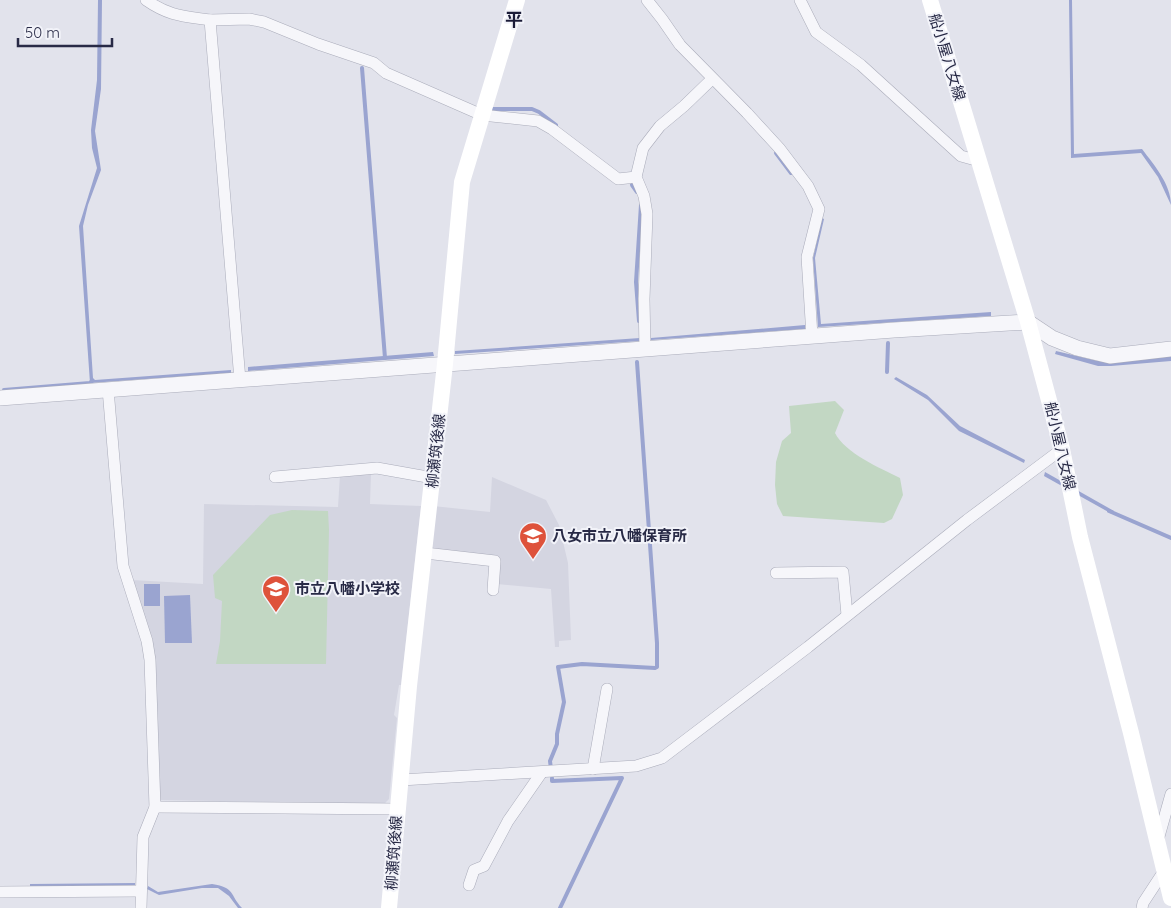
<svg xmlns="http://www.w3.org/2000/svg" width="1171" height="908" font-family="Quicksand,'Noto Sans JP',sans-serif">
  <rect width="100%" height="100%" fill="#e2e3ec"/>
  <!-- built -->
  <g fill="#d4d5e1">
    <polygon points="371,473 370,504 421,506 401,685 399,685 394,715 397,718 389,799 384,804 159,800 155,665 132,580 203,584 204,504 338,507 340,475"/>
    <polygon points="492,477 546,500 559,525 568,563 571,640 559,641 559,647 555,647 551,589 497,584 500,558 428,550 433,506 490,512"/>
  </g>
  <!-- green -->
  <g fill="#c2d7c3">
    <path d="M835,401L844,410L835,433C845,453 880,468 900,478L903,495L892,519L884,523L783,516L777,504L775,485L776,462L782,441L791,433L789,406Z"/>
    <polygon points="292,510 328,511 329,530 326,664 216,664 220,641 222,601 215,598 213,575 270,515"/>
  </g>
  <!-- water -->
  <g fill="#9aa4d0">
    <polygon points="98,0 102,0 101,89 95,131 101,170 88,205 83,226 93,378 95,380 231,370 231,373 90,383 79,226 97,168 92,148 91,130 97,80"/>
    <path d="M1069,0H1072L1074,154L1142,149C1154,165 1171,184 1171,205L1158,177L1141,153L1071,158Z"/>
    <polygon points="822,218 824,219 815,258 821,324 991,312 991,316 818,327 813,258"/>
    <polygon points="805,325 805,329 651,340 651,338"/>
    <polygon points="640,338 640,341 455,354 455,351"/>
    <polygon points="1056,351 1098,361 1116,362 1171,356 1171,361 1111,366 1098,366 1055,354"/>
    <polygon points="433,352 434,356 248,371 248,367"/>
    <polygon points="896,377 927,395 960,426 1025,460 1024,463 959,431 928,400 894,379"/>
    <polygon points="1045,472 1114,511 1112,514 1044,476"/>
    <rect x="144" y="584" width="16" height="22"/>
    <polygon points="190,595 192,643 165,643 164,596"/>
    <polygon points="135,883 135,886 30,888 30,884"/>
    <path d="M212,884C236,888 229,894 242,908H238L229,896L218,888H202L159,895L147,889L148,886L158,892Z"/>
  </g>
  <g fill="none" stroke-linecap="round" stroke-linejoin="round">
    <!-- stream -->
    <g stroke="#9aa4d0" stroke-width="4">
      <polyline points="362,68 385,358"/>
      <polyline points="493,109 532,109 539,112 556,125"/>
      <polyline points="776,153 791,173"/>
      <polyline points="632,185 637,192"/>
      <polyline points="639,321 636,282 641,205"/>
      <polyline points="887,372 888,343"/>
      <polyline points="4,390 90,383 92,381"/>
      <polyline points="1109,511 1171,538"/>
      <polyline points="551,769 550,761 557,744 557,734 564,702 558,667 582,664 655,668 657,667 657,643 637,362"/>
      <polyline points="552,778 552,781 622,778 560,908"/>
    </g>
    <!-- minor casing -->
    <g stroke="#aaacba" stroke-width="12">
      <g id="minor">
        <path d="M146,0C169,16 183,16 210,20L240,380"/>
        <polyline points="647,0 662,19 680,45 747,113 780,149 808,186 819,209 807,257 812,336"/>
        <polyline points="800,0 816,32 861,65 961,156 979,161"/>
        <polyline points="210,20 249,19 264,22 318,44 374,63 386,73 482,115 538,121 552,129 618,179 636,177"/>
        <polyline points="645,349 644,299 647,214 644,196 636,177 643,148 660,126 684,106 712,79"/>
        <polyline points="108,389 123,566 147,641 150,660 155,807 143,837 141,908"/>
        <polyline points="275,477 377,468 433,478"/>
        <polyline points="425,553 495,561 493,590"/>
        <polyline points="776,573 843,572 847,615"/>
        <polyline points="593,769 607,689"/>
        <polyline points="401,780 636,766 662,758 808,647 967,520 1062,449"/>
        <polyline points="155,807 397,809"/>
        <polyline points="1158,840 1171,794"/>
        <polyline points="469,885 474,870 484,866 508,821 542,772"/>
        <polyline points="0,892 141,891"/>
        <polyline points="1142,908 1143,903 1164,871"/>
      </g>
    </g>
    <!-- tertiary casing -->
    <g stroke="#aaacba" stroke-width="16">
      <polyline id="tertiary" points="0,398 894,330 1028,322 1052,338 1077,348 1110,356 1171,349"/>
    </g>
    <!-- minor -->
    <use href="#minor" stroke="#f6f6fa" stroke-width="11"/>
    <!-- tertiary -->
    <use href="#tertiary" stroke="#f6f6fa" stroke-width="15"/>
    <!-- secondary -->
    <g stroke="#fff" stroke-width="16">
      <polyline points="930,0 1028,322 1062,449 1080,537 1131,733 1171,898"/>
      <polyline points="389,908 409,686 445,364 462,182 517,0"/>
    </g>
  </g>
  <!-- icons -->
  <defs>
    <g id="school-pin" transform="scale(1.4375)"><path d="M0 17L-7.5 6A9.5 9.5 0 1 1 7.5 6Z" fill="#de523b" stroke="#f2f3f9"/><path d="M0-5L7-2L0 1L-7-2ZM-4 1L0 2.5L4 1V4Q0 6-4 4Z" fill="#fff"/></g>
  </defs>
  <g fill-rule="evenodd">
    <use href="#school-pin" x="533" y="536"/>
    <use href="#school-pin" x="276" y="589"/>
  </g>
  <g text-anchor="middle" stroke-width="4" stroke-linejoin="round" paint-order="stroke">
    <!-- street labels -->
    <g font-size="15" fill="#282a46" stroke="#f2f3f9">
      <text transform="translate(947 57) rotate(73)" y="5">船小屋八女線</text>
      <text transform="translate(1060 446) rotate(77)" y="5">船小屋八女線</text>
      <text transform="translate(436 451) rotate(-84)" y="5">柳瀬筑後線</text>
      <text transform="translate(394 853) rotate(-86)" y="5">柳瀬筑後線</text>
    </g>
    <!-- poi labels -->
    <g font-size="15" font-weight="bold" fill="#282a46" stroke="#f2f3f9" text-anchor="start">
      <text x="552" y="541">八女市立八幡保育所</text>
      <text x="295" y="594">市立八幡小学校</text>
    </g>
    <!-- quarter labels -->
    <g font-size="18" font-weight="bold" fill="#1a1b37" stroke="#f2f3f9">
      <text x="514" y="26">平</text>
    </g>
  </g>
  <!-- scale -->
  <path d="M18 38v8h94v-8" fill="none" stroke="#282a46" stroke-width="2.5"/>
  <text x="25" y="38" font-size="15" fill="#282a46" stroke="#f2f3f9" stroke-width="4" paint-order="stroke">50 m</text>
</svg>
